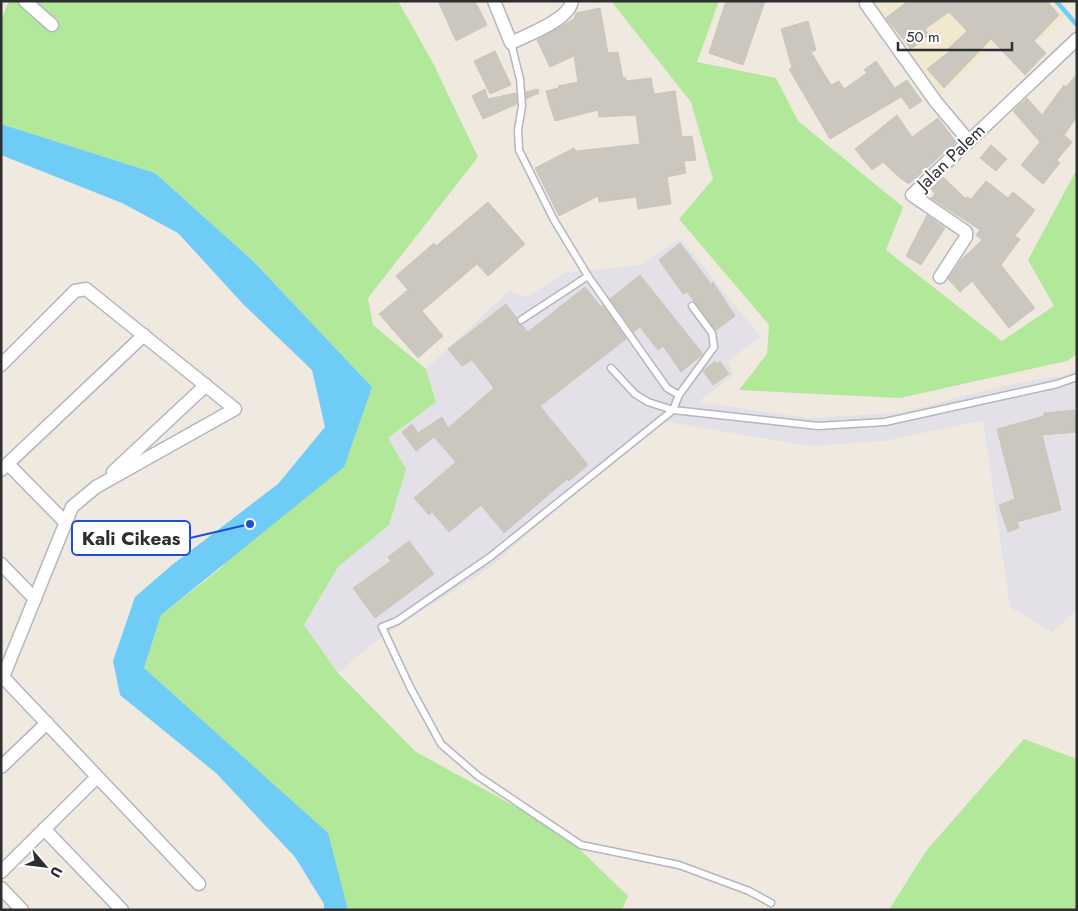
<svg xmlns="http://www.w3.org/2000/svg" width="1078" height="911" font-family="Jost,sans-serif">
  <rect width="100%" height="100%" fill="#efe9e0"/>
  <!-- industrial -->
  <polygon fill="#e3e0e8" points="680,238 761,337 728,361 733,375 698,402 806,418 899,413 1003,386 1069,374 1077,368 1077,610 1052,632 1010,607 983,420 884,441 810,446 663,421 586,483 492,566 377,640 338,673 304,625 338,567 389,525 388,438 436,402 426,369 509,291 527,297 565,273 640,265"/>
  <!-- education -->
  <polygon fill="#f1e8cf" points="877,1 1038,1 1025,15 1043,32 1059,15 1047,1 1051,1 1065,16 1043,39 1021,21 940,96 872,4"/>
  <!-- green -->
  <g fill="#b1e89a">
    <polygon points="9,1 398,1 433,63 478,157 368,298 373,325 426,369 436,402 388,438 406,469 389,525 338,567 304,625 338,673 416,752 562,832 628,896 622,910 348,910 327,833 144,668 161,615 220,569 372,387 253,261 155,173 1,124 1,20"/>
    <polygon points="611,1 719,1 697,62 776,78 798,121 903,207 886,250 1002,341 1054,306 1028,260 1077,169 1077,354 1067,361 900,398 739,390 767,354 769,325 679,219 713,179 691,102"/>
    <polygon points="1024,739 1077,759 1077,910 889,910 926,851"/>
  </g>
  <!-- water -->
  <polygon fill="#6eccf6" points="1,124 155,173 253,261 372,387 344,467 161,615 144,668 328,833 348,910 324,910 324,904 295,857 216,773 120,695 113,661 135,597 172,565 278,484 325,427 312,370 243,304 178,233 122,203 1,155"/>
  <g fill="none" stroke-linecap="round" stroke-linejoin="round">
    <!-- stream -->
    <polyline stroke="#6eccf6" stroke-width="4.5" points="1056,1 1077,25"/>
  </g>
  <!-- building -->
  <g fill="#cbc7be" stroke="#cbc6b9">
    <polygon points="438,1 475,1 487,25 456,41"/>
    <polygon points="726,1 765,1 743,65 709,53"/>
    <polygon points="908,1 1047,1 1059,15 1034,41 1046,53 1025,75 991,39 944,88 927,69 950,51 948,49 967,31 949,12 925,29 929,35 911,49 886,18"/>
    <polygon points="600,8 608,53 618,52 623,78 626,78 626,81 651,78 654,94 675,91 682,137 692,136 696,160 684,161 686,173 667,177 671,204 638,209 636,197 599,202 598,196 559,216 535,168 574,148 576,151 640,144 636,115 599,117 598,110 555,121 550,106 546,91 559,88 558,86 578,82 574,56 550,67 537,40 574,19 576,13"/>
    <polygon points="808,21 816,50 811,52 831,85 839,81 844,89 867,73 864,70 876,61 901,97 830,139 789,69 792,68 781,29"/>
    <polygon points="495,51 511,85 490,94 474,61"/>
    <polygon points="1077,74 1077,117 1064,135 1072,142 1057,160 1060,163 1043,184 1021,165 1040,142 1013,111 1027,98 1042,115 1064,85 1066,87"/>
    <polygon points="907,80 922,101 910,109 895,88"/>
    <polygon points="485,89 488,99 516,93 517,104 483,119 472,96"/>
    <polygon points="538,89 539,93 526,99 526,92"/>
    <polygon points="897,115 912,137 938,118 956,142 909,184 900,178 883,162 872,170 855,149"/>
    <polygon points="991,145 1007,159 996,171 980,158"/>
    <polygon points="943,177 966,199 967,197 971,199 986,181 1008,198 1013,192 1035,210 1015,236 1020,239 1001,265 1035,308 1009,328 972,281 960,292 948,279 961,260 982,240 976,235 980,230 931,198 935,194 931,189"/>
    <polygon points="488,202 525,244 488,276 477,264 422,311 443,336 418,358 379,314 408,290 396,276 434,243 436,246"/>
    <polygon points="927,215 945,228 921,265 906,256"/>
    <polygon points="680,243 711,284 713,282 735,316 716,330 687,292 683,294 659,260"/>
    <polygon points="640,275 703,354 681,372 663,346 658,350 640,327 634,332 610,299"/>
    <polygon points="585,287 601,307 603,305 626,339 540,406 588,465 569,481 567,479 504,533 481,505 449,532 432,512 429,515 414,498 456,462 434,437 416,451 402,432 412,424 418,433 442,417 448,428 494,388 472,360 462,366 448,349 506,304 517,318 517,323 522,325 528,332"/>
    <polygon points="715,361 717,364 720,361 729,374 713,385 703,371"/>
    <polygon points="1077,410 1077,432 1042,435 1061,510 1017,522 1019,528 1008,532 999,505 1015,499 997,429 1044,416 1044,413"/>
    <polygon points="409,541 434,574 375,618 353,588 391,561 388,557"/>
  </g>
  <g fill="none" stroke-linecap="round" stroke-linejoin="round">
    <!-- service casing -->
    <g stroke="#b4b5c1" stroke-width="9">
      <g id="service">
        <polyline points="511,43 520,79 522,106 518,130 519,150 554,220 588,276 667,388 679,395"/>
        <polyline points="692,306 712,333 714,347 679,395 673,410 490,557 397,621 382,627 410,687 441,744 478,776 581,845 679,865 749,891 771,903"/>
        <polyline points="521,320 588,276"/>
        <polyline points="611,368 635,394 648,402 673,410 818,426 885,422 1057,384 1077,377"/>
      </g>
    </g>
    <!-- minor casing -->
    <g stroke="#b4b5c1" stroke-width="15">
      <g id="minor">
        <polyline points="25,1 52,25"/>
        <path d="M494,1L511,43C527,35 569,20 572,1"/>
        <polyline points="866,4 936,102 968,140"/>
        <polyline points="940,277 966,237 966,232 912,195 1077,39"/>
        <polyline points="1,365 75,291 86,289 235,409 96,487 72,507 3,677"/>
        <polyline points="8,464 66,523"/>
        <polyline points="1,470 144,335"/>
        <polyline points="113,472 206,385"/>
        <polyline points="1,564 35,599"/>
        <polyline points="1,675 199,884"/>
        <polyline points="1,767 47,723"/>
        <polyline points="44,829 122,910"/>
        <polyline points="1,872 97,777"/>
        <polyline points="1,888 22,910"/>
      </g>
    </g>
    <!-- service -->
    <use href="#service" stroke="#fff" stroke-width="6"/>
    <!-- minor -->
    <use href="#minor" stroke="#fff" stroke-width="12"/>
  </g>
  <g text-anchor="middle" stroke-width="4.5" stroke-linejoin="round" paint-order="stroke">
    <!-- street labels -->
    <g font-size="18" fill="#2e2e2e" stroke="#fff">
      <text transform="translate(951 157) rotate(-44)" y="6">Jalan Palem</text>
    </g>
  </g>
  <!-- callouts -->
  <path fill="none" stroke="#1d4ed8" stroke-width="2" d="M250 524L190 538"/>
  <circle fill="#1d4ed8" stroke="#fff" stroke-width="2" cx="250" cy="524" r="5"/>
  <rect fill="#fff" stroke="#1d4ed8" stroke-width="2" x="72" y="521" width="118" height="34" rx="5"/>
  <g font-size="19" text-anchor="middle" font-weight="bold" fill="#2e2e2e">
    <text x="131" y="545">Kali Cikeas</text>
  </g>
  <!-- border -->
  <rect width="1078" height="911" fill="none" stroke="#2e2e2e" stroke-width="5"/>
  <!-- north arrow -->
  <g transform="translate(45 866) rotate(118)" stroke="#ffffff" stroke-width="4" paint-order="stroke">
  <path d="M0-4L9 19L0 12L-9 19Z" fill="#2e2e2e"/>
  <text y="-8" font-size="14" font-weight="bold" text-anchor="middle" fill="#2e2e2e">U</text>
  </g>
  <!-- scale -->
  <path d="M898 42v8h114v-8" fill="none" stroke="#2e2e2e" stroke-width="2.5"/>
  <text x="906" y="42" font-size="15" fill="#2e2e2e" stroke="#ffffff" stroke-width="4" paint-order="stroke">50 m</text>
</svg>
